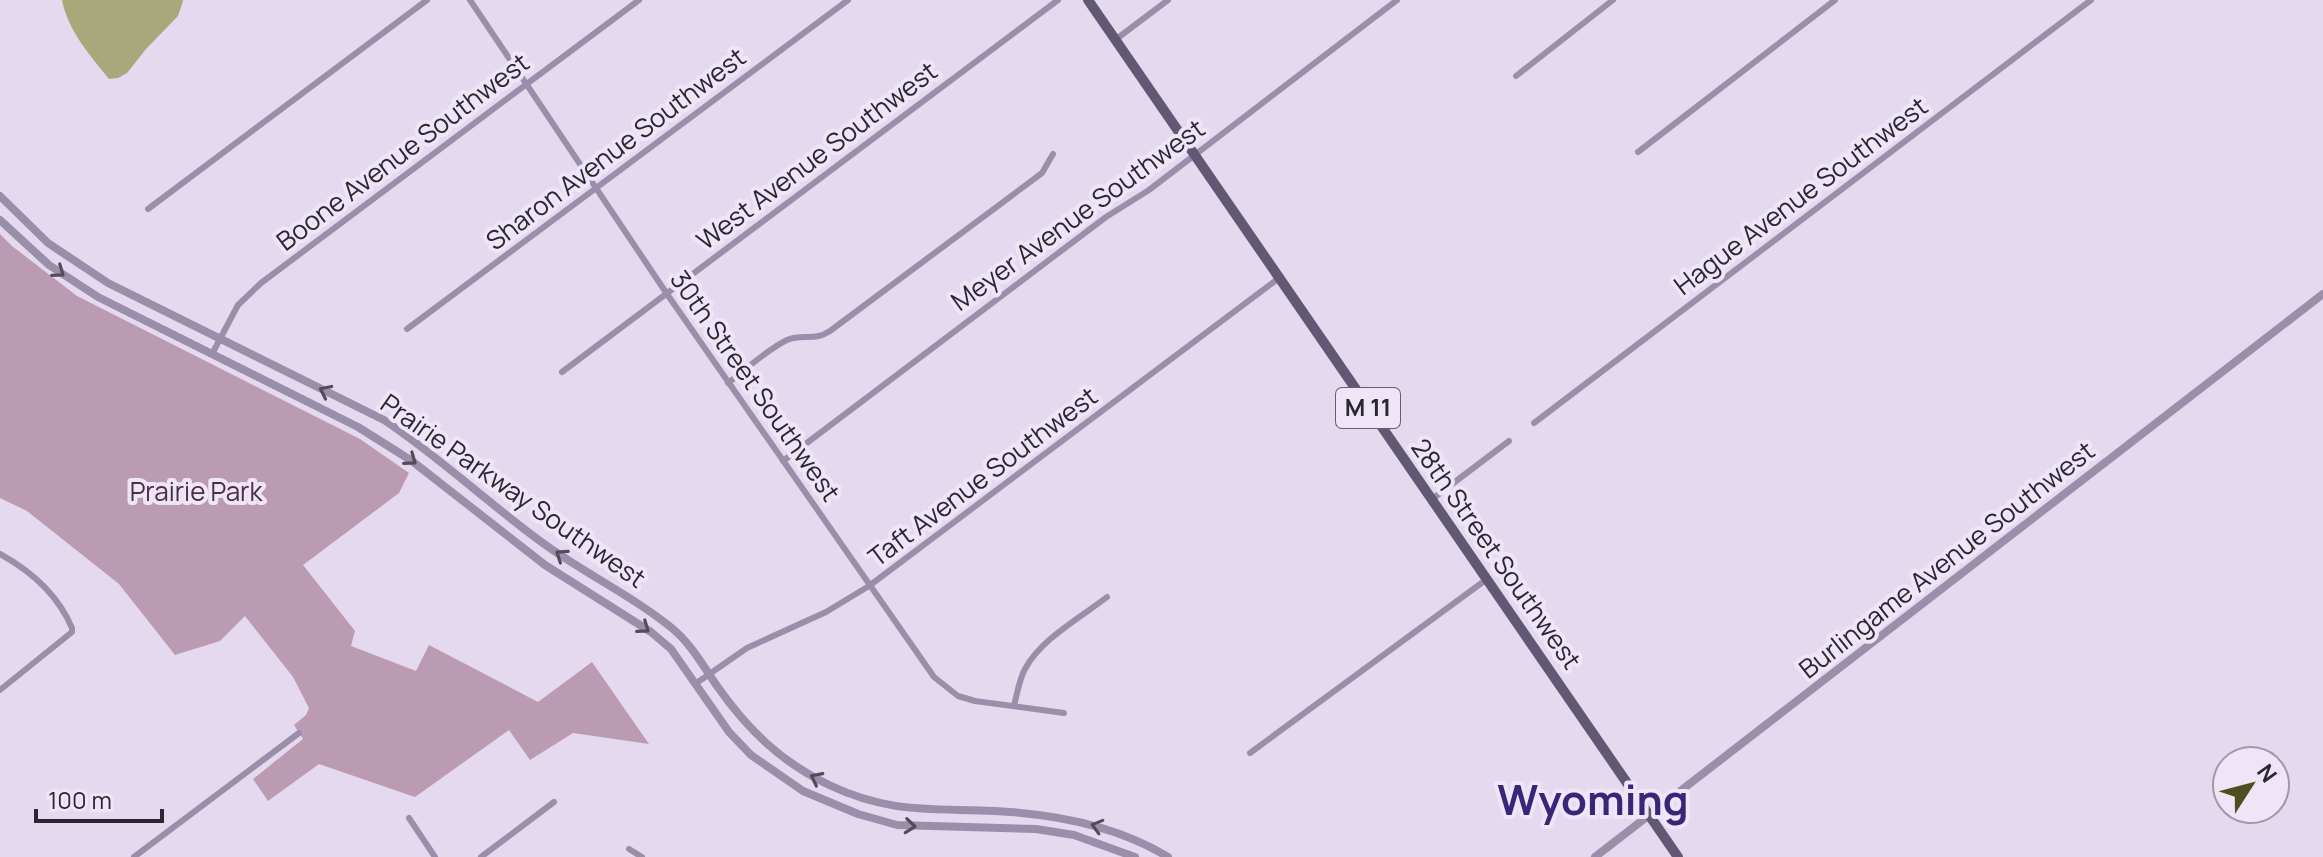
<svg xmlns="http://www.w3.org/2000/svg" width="2323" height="857" font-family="Manrope,sans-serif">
  <rect width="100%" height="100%" fill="#e4d9ee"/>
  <!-- green -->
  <polygon fill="#bb9bb2" points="0,234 12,246 77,296 360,439 409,473 399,493 303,565 355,631 351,646 416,671 429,645 538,702 592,662 649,744 573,733 530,760 509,730 415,797 319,764 268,801 253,779 303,739 294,725 306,715 309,708 293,677 245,616 220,641 175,655 119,584 27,511 0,498"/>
  <!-- water -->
  <path fill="#a8a87b" d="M62,0H183V1L178,16L146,49L127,73L118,78L109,79C90,55 68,31 62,0Z"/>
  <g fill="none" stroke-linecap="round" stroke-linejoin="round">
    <!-- minor -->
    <g stroke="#9a8fab" stroke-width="6">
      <polyline points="470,0 667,294 934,677 958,696 975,701 1064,713"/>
      <polyline points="1115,40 1168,0"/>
      <polyline points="1516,76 1613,0"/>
      <polyline points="1638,152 1835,0"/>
      <polyline points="148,209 427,0"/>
      <polyline points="407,329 848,0"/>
      <polyline points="212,354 238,305 261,283 639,0"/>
      <polyline points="562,372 1058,0"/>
      <path d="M728,383C747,369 766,350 787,340C803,333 814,342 830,331L1042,173L1053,154"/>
      <polyline points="1534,423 2091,0"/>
      <polyline points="783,461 1106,217 1149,190 1397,0"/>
      <polyline points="1431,500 1509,441"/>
      <path d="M0,554C31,571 58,595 72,628V632L0,690"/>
      <polyline points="695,684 747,648 826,612 869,586 1279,278"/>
      <path d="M1014,706C1017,694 1019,680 1025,669C1041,639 1080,618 1107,597"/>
      <polyline points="1250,753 1487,579"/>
      <polyline points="409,818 435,857"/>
      <polyline points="629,849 642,857"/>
      <polyline points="134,857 299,733"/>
      <polyline points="481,857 554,802"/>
    </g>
    <!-- tertiary -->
    <g stroke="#9a8fab" stroke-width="8">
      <path d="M0,196L48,243L108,283L384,420C441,458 491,506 547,546C588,575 634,597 673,629C691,644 704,667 717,686C748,730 781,762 829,785C891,814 929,808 995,811C1055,814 1116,825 1168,857"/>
      <polyline points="0,220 49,265 98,297 358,427 412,461 545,565 651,632 671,649 729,732 751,755 803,791 858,814 897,825 1036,829 1074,835 1135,857"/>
      <polyline points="1595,857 2323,294"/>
    </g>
    <!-- primary -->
    <polyline stroke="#615973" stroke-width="10" points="1088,0 1678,857"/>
  </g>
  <!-- one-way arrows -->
  <defs><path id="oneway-chevron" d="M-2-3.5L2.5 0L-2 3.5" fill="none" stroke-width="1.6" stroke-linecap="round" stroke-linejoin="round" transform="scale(2)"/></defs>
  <g stroke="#514b5c">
    <use href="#oneway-chevron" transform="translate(59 272) rotate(35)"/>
    <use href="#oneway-chevron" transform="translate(325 391) rotate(-154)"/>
    <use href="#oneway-chevron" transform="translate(411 460) rotate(36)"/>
    <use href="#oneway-chevron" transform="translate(561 555) rotate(-146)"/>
    <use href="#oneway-chevron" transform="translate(644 628) rotate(35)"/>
    <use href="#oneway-chevron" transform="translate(816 778) rotate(-153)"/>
    <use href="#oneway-chevron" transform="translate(910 826) rotate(6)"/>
    <use href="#oneway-chevron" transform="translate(1097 826) rotate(-164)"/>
  </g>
  <g text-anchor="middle" stroke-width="8" stroke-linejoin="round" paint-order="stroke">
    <!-- shield labels -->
    <rect fill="#eee5f7" stroke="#655f6d" stroke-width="2" x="1336" y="388" width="64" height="40" rx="6"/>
    <g font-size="24" font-weight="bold" fill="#2a2632">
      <text x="1368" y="416">M 11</text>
    </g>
    <!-- street labels -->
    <g font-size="26" fill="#2a2632" stroke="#eee5f7">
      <text transform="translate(616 149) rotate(-37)" y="9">Sharon Avenue Southwest</text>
      <text transform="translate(403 152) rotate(-37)" y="9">Boone Avenue Southwest</text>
      <text transform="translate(817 156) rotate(-37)" y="9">West Avenue Southwest</text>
      <text transform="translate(1801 196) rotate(-37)" y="9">Hague Avenue Southwest</text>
      <text transform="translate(1078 215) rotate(-36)" y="9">Meyer Avenue Southwest</text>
      <text transform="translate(755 386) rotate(55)" y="9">30th Street Southwest</text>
      <text transform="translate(983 477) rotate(-37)" y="9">Taft Avenue Southwest</text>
      <text transform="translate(513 491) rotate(35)" y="9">Prairie Parkway Southwest</text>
      <text transform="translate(1496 554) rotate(55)" y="9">28th Street Southwest</text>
      <text transform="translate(1947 560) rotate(-38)" y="9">Burlingame Avenue Southwest</text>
    </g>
    <!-- park labels -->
    <g font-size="26" fill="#4e2d43" stroke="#eee5f7">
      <text x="196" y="501">Prairie Park</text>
    </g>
    <!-- town labels -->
    <g font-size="42" font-weight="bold" fill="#382779" stroke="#eee5f7">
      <text x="1593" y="815">Wyoming</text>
    </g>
  </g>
  <!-- north arrow -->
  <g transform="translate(2251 785) rotate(54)"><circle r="38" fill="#eee5f7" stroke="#a099a8" stroke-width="2"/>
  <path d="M0-6L14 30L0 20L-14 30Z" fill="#4e4f20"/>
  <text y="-12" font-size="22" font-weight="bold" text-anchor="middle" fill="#2a2632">N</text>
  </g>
  <!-- scale -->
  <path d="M36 809v12h126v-12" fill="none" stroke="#2a2632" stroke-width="4"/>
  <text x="48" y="809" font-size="24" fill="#2a2632" stroke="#eee5f7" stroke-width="6" paint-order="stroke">100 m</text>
</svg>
